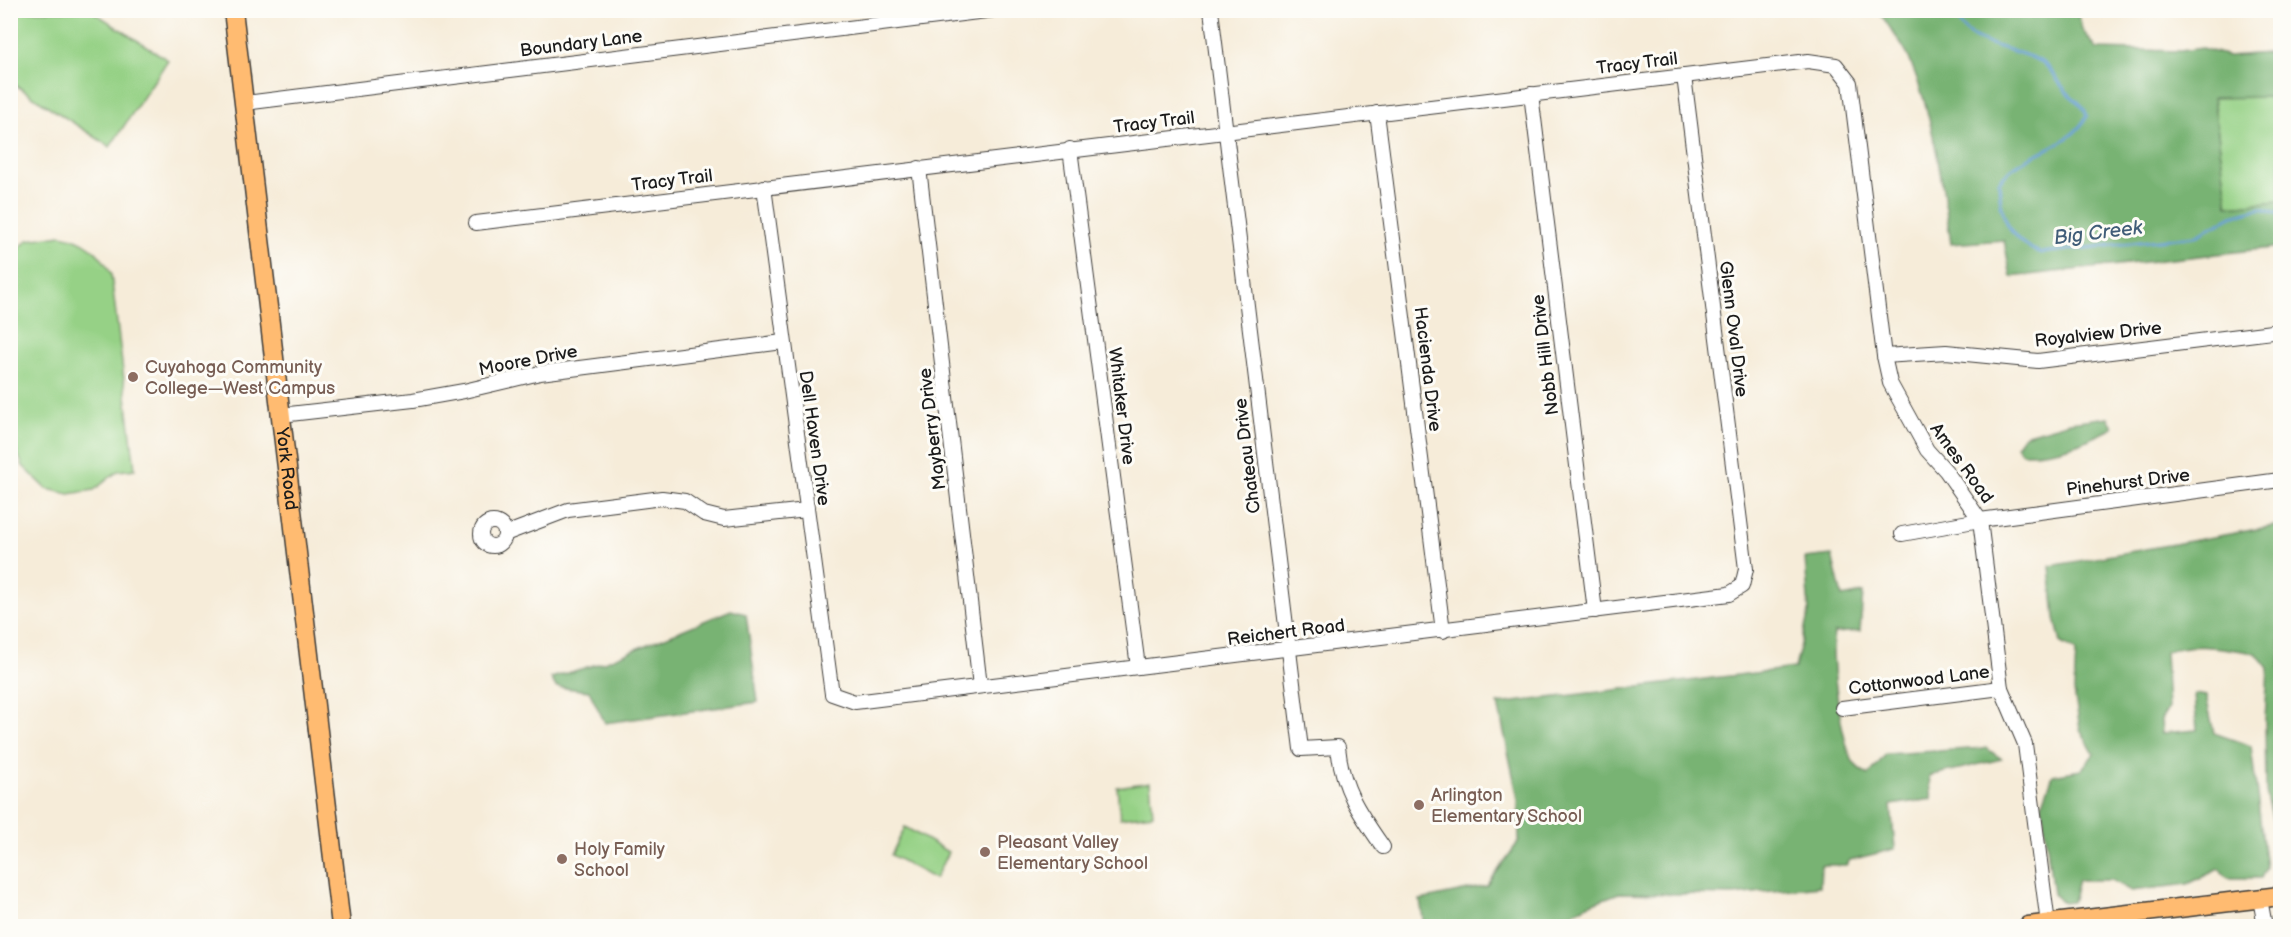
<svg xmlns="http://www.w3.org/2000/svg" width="2291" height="937" font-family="'Balsamiq Sans',sans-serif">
  <rect width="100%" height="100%" fill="#fdfcf7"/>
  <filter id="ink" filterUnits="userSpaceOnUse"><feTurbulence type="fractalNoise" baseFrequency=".0167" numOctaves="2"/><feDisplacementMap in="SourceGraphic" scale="12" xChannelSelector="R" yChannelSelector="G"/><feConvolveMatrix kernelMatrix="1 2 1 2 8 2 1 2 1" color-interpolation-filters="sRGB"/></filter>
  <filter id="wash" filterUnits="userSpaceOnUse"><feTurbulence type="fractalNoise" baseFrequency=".008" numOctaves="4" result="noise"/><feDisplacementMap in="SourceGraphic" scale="24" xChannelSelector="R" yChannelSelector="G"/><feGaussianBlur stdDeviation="1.35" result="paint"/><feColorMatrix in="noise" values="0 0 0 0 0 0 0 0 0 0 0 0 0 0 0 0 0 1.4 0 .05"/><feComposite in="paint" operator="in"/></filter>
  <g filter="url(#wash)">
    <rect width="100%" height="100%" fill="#f6ecd9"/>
    <!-- green -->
    <g fill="#96d186" stroke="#597651" stroke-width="1.5">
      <polygon points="10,11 92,11 168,60 110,147 11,82"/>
      <polygon points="2213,97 2267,97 2280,101 2280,201 2228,206"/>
      <path d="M61,235C85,239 101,252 111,274L135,469L118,471L94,490L69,494L47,489L23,466L15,447L10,412L11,255L28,240Z"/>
      <polygon points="1150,782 1153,814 1120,818 1117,787"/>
      <polygon points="905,827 948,852 935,879 891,855"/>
    </g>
    <!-- forest -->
    <g fill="#78b373" stroke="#4a6848" stroke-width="1.5">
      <path d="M1879,11H2078L2082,30L2097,49L2180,51L2202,48L2228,56L2268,53L2280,56V101L2267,97L2213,98L2228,206L2280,201V247L2011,277L2004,240L1951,244C1942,181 1934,117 1909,58C1901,41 1888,27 1879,11Z"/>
      <path d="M2108,417L2113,428C2084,443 2056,454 2022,453L2016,446L2024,435L2070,422Z"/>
      <path d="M2280,525V860L2275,859V829L2266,792L2265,720L2268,668L2256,653C2227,649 2192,641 2165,652L2168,708L2161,719L2162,733L2197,730L2194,694L2206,696L2214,733L2251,746L2266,868L2261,878H2228L2219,869L2188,884L2131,891L2111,880H2078L2072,902L2064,903L2053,894L2042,805L2053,775L2081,770L2094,754L2080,729L2074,691L2076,651L2061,643L2055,618L2050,566Z"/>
      <path d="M1832,555L1842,597L1863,593L1860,631L1834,633C1830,657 1841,743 1854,763C1857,768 1864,772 1869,775L1886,754L1986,748L2002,759L1929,776L1932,799L1891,805L1895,849L1850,860L1846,865H1821L1820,886L1734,895L1619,893L1585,906L1562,919L1521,926L1466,923L1424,925L1420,900L1487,886L1519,841L1518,799L1498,704L1795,668L1809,612L1805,558Z"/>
      <polygon points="731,610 746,614 758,702 605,723 589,691 556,687 551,678 604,662"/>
    </g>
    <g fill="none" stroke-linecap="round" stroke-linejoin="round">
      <!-- stream -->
      <path stroke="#659ed4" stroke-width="3" d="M1956,10C1959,49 2016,45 2043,63C2052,69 2058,83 2067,92C2075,101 2083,103 2087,116C2069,151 2021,151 1999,182C2000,215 2008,241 2041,253L2195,236L2232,216L2262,208L2280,214"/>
    </g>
  </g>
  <g filter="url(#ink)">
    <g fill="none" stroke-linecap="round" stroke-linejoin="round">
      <!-- minor casing -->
      <g stroke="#3d3b38" stroke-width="16">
        <g id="minor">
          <path d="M1211,10L1301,749L1338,747C1342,789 1360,814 1383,847"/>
          <polyline points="1531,94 1595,611"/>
          <polyline points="245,103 994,10"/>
          <polyline points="1377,113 1443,631"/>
          <polyline points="1070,149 1138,667"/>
          <polyline points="919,168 980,686"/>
          <polyline points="764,187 832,694 855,702 1729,594 1742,586 1746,569 1684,76"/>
          <polyline points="476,223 1808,61 1836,65 1850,83 1884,356 1890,383 1927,450 1946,471 1980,520 2001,688 2025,744 2048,924"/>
          <polyline points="1884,356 1946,352 2038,361 2280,331"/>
          <polyline points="281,415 413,400 464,391 540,373 783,342"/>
          <circle cx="493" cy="534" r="12"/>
          <polyline points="505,534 568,510 662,498 685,501 704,514 724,519 807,510"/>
          <polyline points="1902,534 1980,520 2280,480"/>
          <polyline points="1842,708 2001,688"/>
          <polyline points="2260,899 2265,926"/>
        </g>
      </g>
      <!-- major casing -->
      <g stroke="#3d3b38" stroke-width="21">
        <g id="major">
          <path id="s1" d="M233,10L341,926"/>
          <polyline points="2028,926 2280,896"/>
        </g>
      </g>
      <!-- minor -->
      <use href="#minor" stroke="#fff" stroke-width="14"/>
      <!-- major -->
      <use href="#major" stroke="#ffbb71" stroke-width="18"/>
    </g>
  </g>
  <!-- markers -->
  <g fill="#8d6e63" stroke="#fdfcf7" stroke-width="2">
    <circle cx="133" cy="377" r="6"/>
    <circle cx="1419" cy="805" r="6"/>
    <circle cx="985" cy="852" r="6"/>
    <circle cx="562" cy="859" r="6"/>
  </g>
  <g text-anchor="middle" stroke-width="6" stroke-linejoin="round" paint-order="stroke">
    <!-- street labels -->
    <g font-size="18" fill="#1c1c1c" stroke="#fdfcf7">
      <text transform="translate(581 43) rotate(-7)" y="6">Boundary Lane</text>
      <text transform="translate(1637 63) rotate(-7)" y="6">Tracy Trail</text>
      <text transform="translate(1154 122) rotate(-7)" y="6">Tracy Trail</text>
      <text transform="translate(672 180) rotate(-7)" y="6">Tracy Trail</text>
      <text transform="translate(1734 329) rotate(83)" y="6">Glenn Oval Drive</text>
      <text transform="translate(2098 334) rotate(-6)" y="6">Royalview Drive</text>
      <text transform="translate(1545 355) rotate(-97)" y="6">Nobb Hill Drive</text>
      <text transform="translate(528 360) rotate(-11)" y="6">Moore Drive</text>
      <text transform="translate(1428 369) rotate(83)" y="6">Hacienda Drive</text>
      <text transform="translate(1122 406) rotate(83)" y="6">Whitaker Drive</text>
      <text transform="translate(932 429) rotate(-97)" y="6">Mayberry Drive</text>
      <text transform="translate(815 438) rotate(82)" y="6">Dell Haven Drive</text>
      <text transform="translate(1247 456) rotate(-97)" y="6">Chateau Drive</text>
      <text transform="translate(1962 463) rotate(54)" y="6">Ames Road</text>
      <text dy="6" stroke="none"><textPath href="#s1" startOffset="462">York Road</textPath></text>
      <text transform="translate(2128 482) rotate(-7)" y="6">Pinehurst Drive</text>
      <text transform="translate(1286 632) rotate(-7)" y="6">Reichert Road</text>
      <text transform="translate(1919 680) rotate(-7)" y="6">Cottonwood Lane</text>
    </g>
    <!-- education labels -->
    <g font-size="18" fill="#785e54" stroke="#fdfcf7" text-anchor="start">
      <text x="145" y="373">Cuyahoga Community<tspan x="145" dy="21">College—West Campus</tspan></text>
      <text x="1431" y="801">Arlington<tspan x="1431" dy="21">Elementary School</tspan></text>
      <text x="997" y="848">Pleasant Valley<tspan x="997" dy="21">Elementary School</tspan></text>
      <text x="574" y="855">Holy Family<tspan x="574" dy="21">School</tspan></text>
    </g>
    <!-- water labels -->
    <g font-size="20" font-style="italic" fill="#405d78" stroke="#fdfcf7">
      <text transform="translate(2098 232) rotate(-7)" y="7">Big Creek</text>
    </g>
  </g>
  <!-- margin -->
  <rect width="2291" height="937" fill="none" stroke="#fdfcf7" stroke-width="36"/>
</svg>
